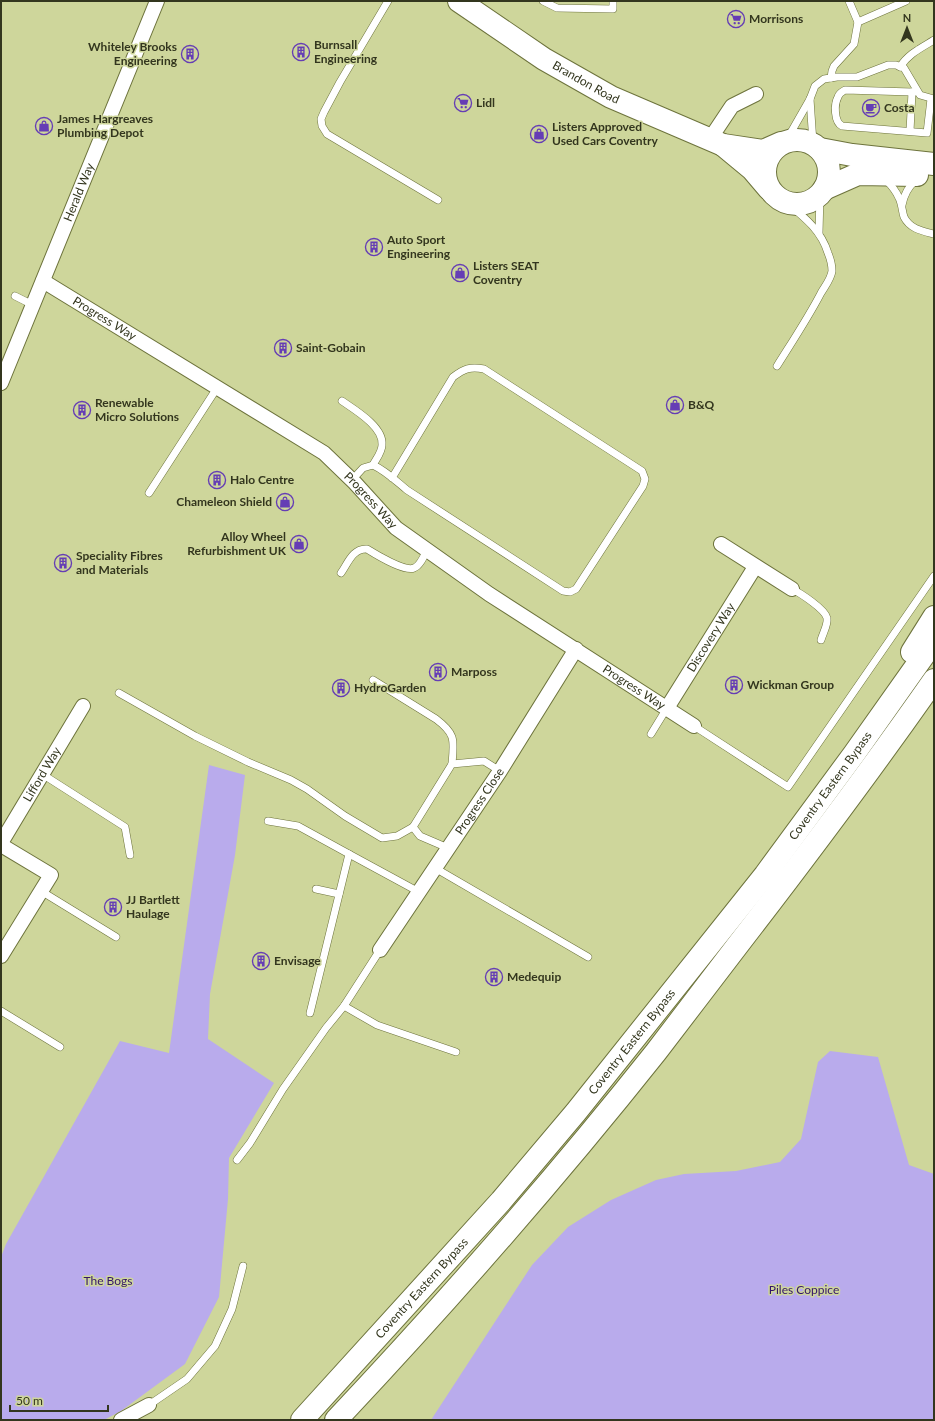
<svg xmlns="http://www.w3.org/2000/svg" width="935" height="1421" font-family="Lato,sans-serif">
  <rect width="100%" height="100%" fill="#ced69b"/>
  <!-- green -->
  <g fill="#b9abec">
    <polygon points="209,765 245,775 235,855 210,994 208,1039 274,1083 229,1158 228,1199 219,1297 185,1364 121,1411 104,1420 1,1420 1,1257 6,1244 120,1041 169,1053"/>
    <polygon points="830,1051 878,1057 909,1165 934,1174 934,1420 431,1420 532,1265 568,1227 611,1200 656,1180 684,1174 736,1171 780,1162 801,1139 818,1062"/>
  </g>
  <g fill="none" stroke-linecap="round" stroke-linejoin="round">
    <!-- service casing -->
    <g stroke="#6d733c" stroke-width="8">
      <g id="service">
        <polyline points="388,1 340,82 324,112 321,119 322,126 327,134 438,200"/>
        <polyline points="543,1 557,8 613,9 613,1"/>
        <polyline points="849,1 858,22"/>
        <path d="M900,67C908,54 921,48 934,40"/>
        <polyline points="831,78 832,71 834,66 854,44 858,22 906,1"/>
        <path d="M912,92L845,90C842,92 839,93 838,97C834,104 834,122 842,126L927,133L931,99"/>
        <polyline points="810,99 813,143"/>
        <polyline points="910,131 912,92 915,92"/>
        <polyline points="786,141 810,99 815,86 824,79 837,77 857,77 888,65 896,65 904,68 920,95 934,99"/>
        <path d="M886,180C891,185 896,191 899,198C902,204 902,211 904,217C910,229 922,231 934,234"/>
        <path d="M902,205C904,194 908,187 916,180"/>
        <polyline points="819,233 820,194"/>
        <polyline points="15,296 33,305"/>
        <path d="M777,366C792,342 808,318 821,293C825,286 831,279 832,271C832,266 830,258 828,253C821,230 804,217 786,202"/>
        <path d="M342,401C355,410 384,427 382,445C382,452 376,459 373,465"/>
        <path d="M352,480L363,468L373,465C386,471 396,481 407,490L563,591L570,592L576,589L643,486L645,479L642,471L484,369C470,366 464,369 453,377L392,478"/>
        <polyline points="149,493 217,388"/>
        <path d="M341,573C348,563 353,548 367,549C375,554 405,572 414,568C420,566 424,556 427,550"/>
        <path d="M792,589C800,593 825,609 827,618C828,625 823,633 821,640"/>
        <path d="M373,680L436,719C456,734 454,740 452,764"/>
        <polyline points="119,693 195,736 248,762 291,780 307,789 345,816 382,838 397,836 413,827"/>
        <polyline points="694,726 788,787 934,576"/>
        <polyline points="651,734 667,708"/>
        <polyline points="42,774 125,827 130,855"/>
        <polyline points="268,821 298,826 349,854"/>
        <polyline points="448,848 420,836 413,827 452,764 484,761 500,771"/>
        <polyline points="435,868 588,957"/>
        <polyline points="316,889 339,894"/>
        <polyline points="41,891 116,937"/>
        <polyline points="344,1006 377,1025 456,1052"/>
        <polyline points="1,1011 60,1047"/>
        <polyline points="310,1013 349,854 419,892"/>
        <polyline points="237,1160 250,1143 283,1089 326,1028 344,1006 380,950"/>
        <polyline points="149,1405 187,1379 215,1346 232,1309 243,1266"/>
      </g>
    </g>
    <!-- minor casing -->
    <g stroke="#6d733c" stroke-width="16">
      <g id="minor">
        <polyline points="710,139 732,106 756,94"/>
        <path id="s1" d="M43,281L324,453L355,483L396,528L489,594L694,726"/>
        <path id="s2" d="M1,383L157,1"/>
        <polyline points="721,544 792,589"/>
        <path id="s3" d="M667,708L755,567"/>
        <path id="s4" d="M1,843L83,706"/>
        <polyline points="1,845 51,875 1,956"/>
        <path id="s5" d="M380,950L500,771L576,649"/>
        <polyline points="121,1420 149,1405"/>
      </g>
    </g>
    <!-- primary casing -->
    <g stroke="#6d733c" stroke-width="24">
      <g id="primary">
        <path id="s6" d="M459,1L544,59L611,97L723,145L763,151L781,143"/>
        <circle cx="797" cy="172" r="32"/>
        <polyline points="723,145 752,169 769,189"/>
        <polyline points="820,149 852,155 934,164"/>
        <polyline points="824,189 858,174 917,175"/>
      </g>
    </g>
    <!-- trunk casing -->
    <g stroke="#6d733c" stroke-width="24">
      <g id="trunk">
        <polyline points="912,652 934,617"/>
        <path id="s7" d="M302,1420L501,1201L576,1112L765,875L854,754L934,641"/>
        <path d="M336,1420C447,1302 555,1179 656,1052C683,1017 710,981 737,946C805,858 871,770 934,680"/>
      </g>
    </g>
    <!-- service -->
    <use href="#service" stroke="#fff" stroke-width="7"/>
    <!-- minor -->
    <use href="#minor" stroke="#fff" stroke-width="14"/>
    <!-- primary -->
    <use href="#primary" stroke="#fff" stroke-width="22"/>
    <!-- trunk -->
    <use href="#trunk" stroke="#fff" stroke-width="22"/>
  </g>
  <!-- icons -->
  <defs>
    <g id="supermarket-ring" transform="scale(0.9)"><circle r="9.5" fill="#ced69b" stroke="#653db5" stroke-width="1.5"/><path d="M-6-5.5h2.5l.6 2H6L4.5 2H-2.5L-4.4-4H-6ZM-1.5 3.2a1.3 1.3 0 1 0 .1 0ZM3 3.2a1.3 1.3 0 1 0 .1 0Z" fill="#653db5"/></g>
    <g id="building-ring" transform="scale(0.9)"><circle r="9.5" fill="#ced69b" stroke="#653db5" stroke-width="1.5"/><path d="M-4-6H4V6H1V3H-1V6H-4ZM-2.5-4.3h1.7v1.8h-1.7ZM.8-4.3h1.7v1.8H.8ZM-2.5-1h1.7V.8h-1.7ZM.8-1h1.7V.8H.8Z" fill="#653db5"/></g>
    <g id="cafe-ring" transform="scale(0.9)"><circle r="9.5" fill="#ced69b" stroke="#653db5" stroke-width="1.5"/><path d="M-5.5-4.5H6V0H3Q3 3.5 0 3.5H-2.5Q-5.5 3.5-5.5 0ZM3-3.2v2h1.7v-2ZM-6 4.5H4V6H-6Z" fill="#653db5"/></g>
    <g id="shop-ring" transform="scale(0.9)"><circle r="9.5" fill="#ced69b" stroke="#653db5" stroke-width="1.5"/><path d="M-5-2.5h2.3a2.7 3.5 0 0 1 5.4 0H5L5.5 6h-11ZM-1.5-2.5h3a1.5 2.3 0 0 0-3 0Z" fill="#653db5"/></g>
  </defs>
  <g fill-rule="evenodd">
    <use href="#supermarket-ring" x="736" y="19"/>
    <use href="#building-ring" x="301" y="52"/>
    <use href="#building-ring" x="190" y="54"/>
    <use href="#supermarket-ring" x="463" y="103"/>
    <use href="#cafe-ring" x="871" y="108"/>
    <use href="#shop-ring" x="44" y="126"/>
    <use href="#shop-ring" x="539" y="134"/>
    <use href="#building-ring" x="374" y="247"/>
    <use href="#shop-ring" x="460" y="273"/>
    <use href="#building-ring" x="283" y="348"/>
    <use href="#shop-ring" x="675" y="405"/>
    <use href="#building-ring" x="82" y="410"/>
    <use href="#building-ring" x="217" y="480"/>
    <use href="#shop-ring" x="285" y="502"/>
    <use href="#shop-ring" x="299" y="544"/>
    <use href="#building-ring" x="63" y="563"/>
    <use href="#building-ring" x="438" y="672"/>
    <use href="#building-ring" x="734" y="685"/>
    <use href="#building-ring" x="341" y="688"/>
    <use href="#building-ring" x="113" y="907"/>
    <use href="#building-ring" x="261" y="961"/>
    <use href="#building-ring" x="494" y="977"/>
  </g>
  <g text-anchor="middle" stroke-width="3" stroke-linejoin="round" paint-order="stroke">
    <!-- poi labels -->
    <g font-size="12" font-weight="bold" fill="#33361e" stroke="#ced69b" text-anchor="start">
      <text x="749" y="23">Morrisons</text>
      <text x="314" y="49">Burnsall<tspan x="314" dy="14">Engineering</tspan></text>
      <text x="177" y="51" text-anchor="end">Whiteley Brooks<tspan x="177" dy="14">Engineering</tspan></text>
      <text x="476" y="107">Lidl</text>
      <text x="884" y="112">Costa</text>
      <text x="57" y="123">James Hargreaves<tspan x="57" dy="14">Plumbing Depot</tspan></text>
      <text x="552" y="131">Listers Approved<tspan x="552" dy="14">Used Cars Coventry</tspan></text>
      <text x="387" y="244">Auto Sport<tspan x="387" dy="14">Engineering</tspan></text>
      <text x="473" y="270">Listers SEAT<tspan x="473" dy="14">Coventry</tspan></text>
      <text x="296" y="352">Saint-Gobain</text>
      <text x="95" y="407">Renewable<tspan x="95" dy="14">Micro Solutions</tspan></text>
      <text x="688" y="409">B&amp;Q</text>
      <text x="230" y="484">Halo Centre</text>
      <text x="272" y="506" text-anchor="end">Chameleon Shield</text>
      <text x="286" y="541" text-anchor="end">Alloy Wheel<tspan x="286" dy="14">Refurbishment UK</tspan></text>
      <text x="76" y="560">Speciality Fibres<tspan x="76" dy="14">and Materials</tspan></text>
      <text x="451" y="676">Marposs</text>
      <text x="747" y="689">Wickman Group</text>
      <text x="354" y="692">HydroGarden</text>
      <text x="126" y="904">JJ Bartlett<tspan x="126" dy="14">Haulage</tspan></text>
      <text x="274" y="965">Envisage</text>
      <text x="507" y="981">Medequip</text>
    </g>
    <!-- street labels -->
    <g font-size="12" fill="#33361e" stroke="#ced69b">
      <text dy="4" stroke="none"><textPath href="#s6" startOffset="151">Brandon Road</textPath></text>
      <text dy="4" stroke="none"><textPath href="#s2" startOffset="206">Herald Way</textPath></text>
      <text dy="4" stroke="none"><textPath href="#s1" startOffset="72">Progress Way</textPath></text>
      <text dy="4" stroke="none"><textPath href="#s1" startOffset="396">Progress Way</textPath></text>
      <text dy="4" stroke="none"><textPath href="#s3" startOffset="83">Discovery Way</textPath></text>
      <text dy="4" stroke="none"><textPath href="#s1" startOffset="720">Progress Way</textPath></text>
      <text dy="4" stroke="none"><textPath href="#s4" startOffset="80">Lifford Way</textPath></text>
      <text dy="4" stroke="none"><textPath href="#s7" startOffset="826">Coventry Eastern Bypass</textPath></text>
      <text dy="4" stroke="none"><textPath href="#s5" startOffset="179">Progress Close</textPath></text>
      <text dy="4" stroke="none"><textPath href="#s7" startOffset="502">Coventry Eastern Bypass</textPath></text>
      <text dy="4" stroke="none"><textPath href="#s7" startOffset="178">Coventry Eastern Bypass</textPath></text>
    </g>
    <!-- park labels -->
    <g font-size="12" fill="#341469" stroke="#ced69b">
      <text x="108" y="1285">The Bogs</text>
      <text x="804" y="1294">Piles Coppice</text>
    </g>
  </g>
  <!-- border -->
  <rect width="935" height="1421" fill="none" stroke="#33361e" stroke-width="4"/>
  <!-- north arrow -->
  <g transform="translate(907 28)" stroke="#ced69b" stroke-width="3" paint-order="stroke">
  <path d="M0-3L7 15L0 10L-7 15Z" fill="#33361e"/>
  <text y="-6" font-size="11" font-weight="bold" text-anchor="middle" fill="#33361e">N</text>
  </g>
  <!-- scale -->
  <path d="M10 1405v6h98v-6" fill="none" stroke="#33361e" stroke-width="2"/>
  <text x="16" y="1405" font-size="12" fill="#33361e" stroke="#ced69b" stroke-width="3" paint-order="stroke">50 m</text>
</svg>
